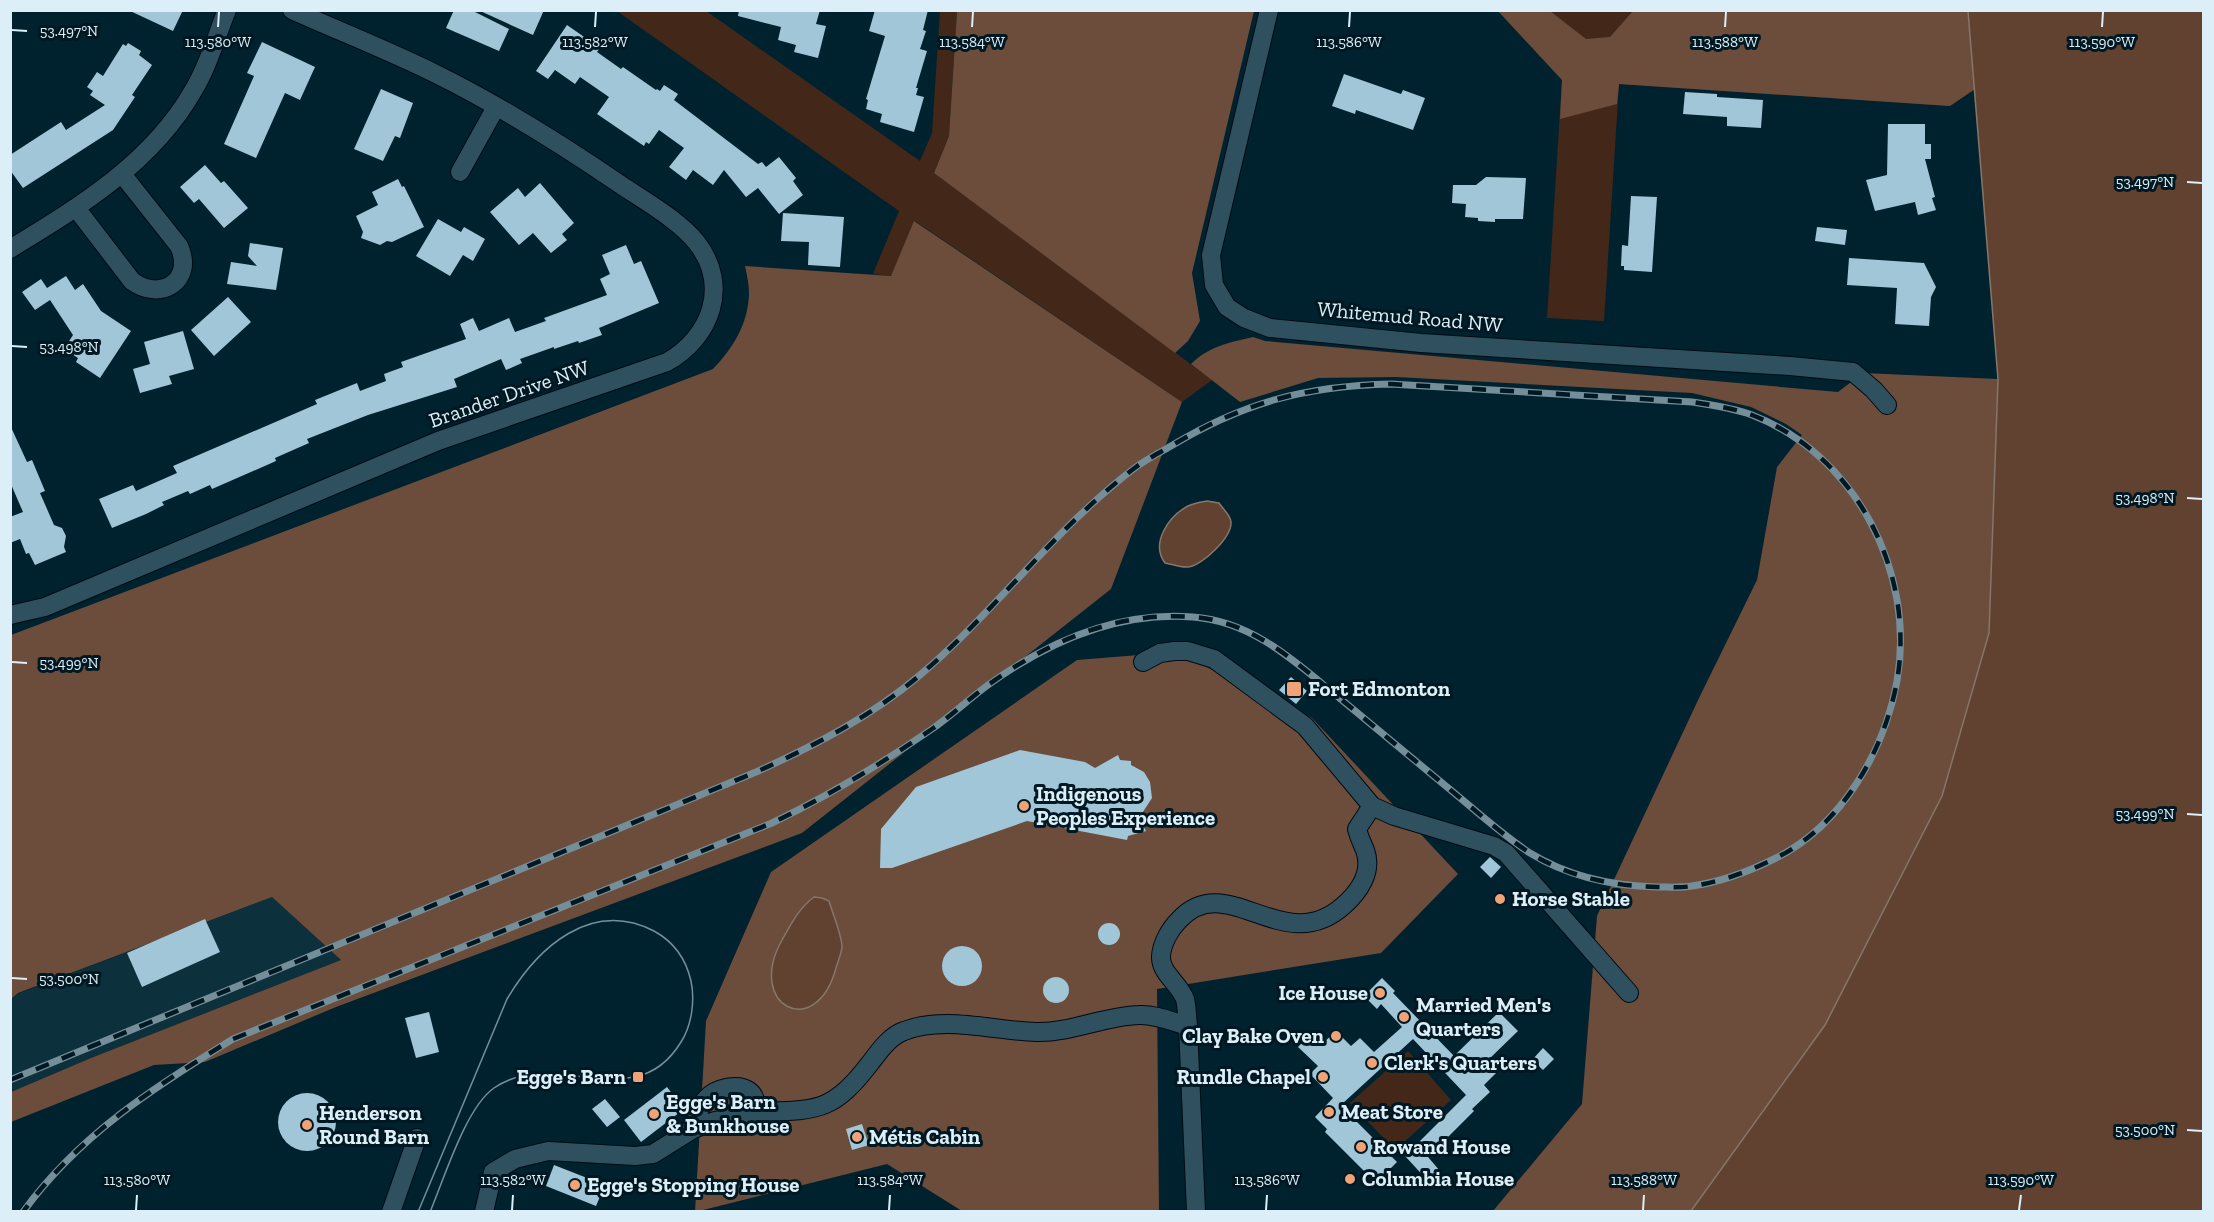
<svg xmlns="http://www.w3.org/2000/svg" width="2214" height="1222" font-family="'Zilla Slab',serif">
  <rect width="100%" height="100%" fill="#00222f"/>
  <!-- built -->
  <polygon fill="#0d303d" points="272,897 341,960 91,1058 11,1092 11,999 17,994"/>
  <!-- green -->
  <g fill="#432819">
    <polygon points="617,11 706,11 920,161 932,133 940,11 957,11 949,136 934,173 1212,380 1182,402 915,221 892,276 873,274 899,211"/>
    <polygon points="1498,11 1968,11 1975,89 1950,106 1619,84 1604,321 1547,318 1562,80"/>
    <polygon points="1408,1051 1451,1100 1395,1150 1350,1103"/>
  </g>
  <!-- forest -->
  <g fill="#6c4c3a">
    <polygon points="957,11 1254,11 1192,273 1200,321 1188,341 1175,353 934,173 949,136"/>
    <polygon points="1498,11 1550,11 1586,39 1610,37 1633,11 1968,11 1975,89 1950,106 1619,84 1617,104 1560,119 1562,80"/>
    <path d="M914,221L1182,402L1111,589L802,833L336,1007L205,1062L154,1065L11,1122V1092L91,1058L341,960L272,897L18,993L11,999V635L713,369C733,348 748,324 749,294C749,285 747,275 745,266L891,276Z"/>
    <path d="M1253,337L1265,341L1838,392L1863,373L1998,379L1989,633L1942,796L1825,1025L1691,1211H1493L1582,1104L1597,916L1699,698L1757,580L1777,467L1802,435L1786,424L1751,407L1692,393L1396,377L1318,378L1240,402L1191,364C1208,347 1230,342 1253,337Z"/>
    <polygon points="1139,655 1192,660 1312,718 1458,874 1381,953 1157,989 1159,1211 962,1211 887,1164 695,1212 706,1021 771,872 1077,660"/>
  </g>
  <!-- water -->
  <g fill="#614230" stroke="#86766c" stroke-width="1.5">
    <polygon points="1968,11 2203,11 2203,1211 1691,1211 1825,1025 1942,796 1989,633 1998,379"/>
    <path d="M1207,501L1219,503C1223,509 1231,516 1231,522C1232,537 1202,566 1188,567C1181,568 1172,564 1165,563C1150,543 1169,516 1188,506C1194,503 1201,502 1207,501Z"/>
    <path d="M814,897L822,898L829,901C833,915 841,932 842,946C842,952 838,961 836,968C816,1042 745,1006 782,940C791,924 799,908 814,897Z"/>
  </g>
  <!-- building -->
  <g fill="#a0c6d7">
    <polygon points="128,10 183,10 173,31"/>
    <polygon points="454,10 471,10 509,29 499,51 446,28"/>
    <polygon points="478,10 544,10 533,35"/>
    <polygon points="739,10 820,10 816,24 826,26 818,58 794,52 796,45 778,40 781,27 738,16"/>
    <polygon points="875,10 928,10 923,30 926,31 920,49 927,51 916,88 918,88 916,95 924,97 914,132 880,122 882,114 866,109 868,100 866,99 885,36 869,31"/>
    <polygon points="567,25 600,48 597,52 621,69 623,67 656,90 657,89 660,91 664,85 678,94 674,100 758,164 762,162 766,167 779,157 796,178 793,181 803,195 779,214 758,188 746,197 724,170 713,185 693,170 686,180 669,167 684,148 659,130 649,144 646,142 644,146 597,114 609,97 580,77 575,84 555,70 548,79 536,71"/>
    <polygon points="262,42 315,67 300,100 285,93 256,158 224,144 254,76 247,73"/>
    <polygon points="128,43 141,51 139,55 152,65 132,95 135,97 113,130 23,188 10,170 10,155 61,122 66,130 105,105 90,95 93,91 87,87 97,72 103,76 123,44 126,46"/>
    <polygon points="1344,74 1401,94 1403,90 1425,98 1413,130 1356,110 1355,114 1332,106"/>
    <polygon points="381,89 413,103 400,138 395,136 383,161 354,149"/>
    <polygon points="1685,92 1717,94 1717,97 1763,100 1761,128 1727,126 1727,117 1683,114"/>
    <polygon points="1888,124 1925,124 1925,144 1931,144 1931,159 1925,159 1935,197 1932,198 1936,210 1918,215 1915,202 1875,211 1866,180 1887,175"/>
    <polygon points="205,165 221,183 224,181 248,208 224,228 199,199 194,203 180,187"/>
    <polygon points="1486,177 1526,178 1523,219 1495,219 1495,222 1478,221 1478,218 1465,217 1466,204 1452,203 1453,185 1476,185"/>
    <polygon points="398,179 402,187 404,186 424,227 392,242 387,241 380,245 361,238 363,232 356,216 378,205 372,192"/>
    <polygon points="540,183 574,223 562,234 567,240 551,253 533,233 519,245 490,212 518,188 525,197"/>
    <polygon points="1631,196 1657,197 1652,272 1624,270 1624,266 1621,266 1622,245 1628,246"/>
    <polygon points="783,213 844,217 840,267 808,265 809,242 781,241"/>
    <polygon points="438,219 461,232 464,227 485,239 473,261 463,255 450,276 416,256"/>
    <polygon points="1817,227 1847,230 1845,245 1815,241"/>
    <polygon points="250,243 283,248 276,290 227,284 231,262 257,266 248,256"/>
    <polygon points="626,245 634,264 641,261 659,303 599,328 602,335 579,343 578,341 554,349 554,347 520,359 522,363 506,370 501,359 454,379 457,387 368,415 307,439 309,443 275,458 276,461 212,489 210,485 190,494 188,491 162,502 164,505 146,514 112,528 99,499 133,485 136,491 177,473 173,466 317,404 315,400 357,383 360,391 386,381 384,374 403,367 401,362 466,339 460,324 473,318 479,331 509,318 515,332 546,321 544,318 607,295 600,279 610,274 602,255"/>
    <polygon points="1849,258 1924,263 1936,287 1931,297 1929,326 1895,324 1897,288 1847,285"/>
    <polygon points="66,276 75,290 83,284 101,311 131,331 100,378 76,362 78,358 64,349 73,335 50,300 35,310 22,292 41,279 47,288"/>
    <polygon points="228,297 251,322 214,356 191,330"/>
    <polygon points="183,331 194,369 169,376 172,384 140,393 133,369 150,364 144,342"/>
    <polygon points="10,425 27,462 32,460 45,491 40,493 54,525 62,528 66,536 64,547 66,552 35,565 29,553 26,554 20,539 10,543 10,517 23,512 10,482"/>
    <polygon points="1291,677 1307,691 1296,704 1279,690"/>
    <polygon points="1020,750 1085,762 1095,768 1118,755 1120,760 1131,761 1131,765 1144,772 1150,782 1152,798 1139,818 1146,831 1128,836 1127,840 1027,821 892,868 880,868 881,829 916,787"/>
    <polygon points="1490,857 1501,867 1491,878 1480,867"/>
    <polygon points="205,919 220,952 142,987 127,953"/>
    <circle cx="1109" cy="934" r="11"/>
    <circle cx="962" cy="966" r="20"/>
    <circle cx="1056" cy="990" r="13"/>
    <polygon points="1382,978 1395,991 1393,993 1454,1056 1499,1012 1518,1031 1487,1061 1497,1072 1484,1085 1490,1092 1472,1109 1474,1111 1428,1157 1440,1171 1429,1182 1405,1156 1466,1095 1413,1039 1342,1104 1344,1107 1343,1108 1397,1162 1376,1183 1325,1132 1327,1129 1315,1117 1333,1098 1310,1074 1318,1066 1298,1047 1309,1035 1321,1045 1336,1031 1351,1046 1360,1038 1374,1052 1402,1027 1381,1004 1377,1009 1364,996"/>
    <polygon points="429,1012 439,1052 416,1058 405,1018"/>
    <polygon points="1543,1048 1554,1059 1543,1070 1532,1060"/>
    <polygon points="667,1087 684,1109 641,1142 624,1120"/>
    <circle cx="307" cy="1122" r="29"/>
    <polygon points="605,1099 620,1117 607,1127 592,1109"/>
    <polygon points="862,1124 869,1145 852,1150 846,1129"/>
    <polygon points="554,1165 605,1185 596,1206 546,1186"/>
  </g>
  <g fill="none" stroke-linecap="round" stroke-linejoin="round">
    <!-- minor casing -->
    <g stroke="#000a14" stroke-width="20">
      <g id="minor">
        <polyline points="1269,10 1211,255 1214,285 1227,307 1244,318 1270,328 1421,343 1790,366 1853,372 1874,390 1887,405"/>
        <polyline points="460,172 496,107"/>
        <path d="M76,208L132,281C160,302 195,281 179,246L122,174"/>
        <path d="M10,249C79,207 152,163 193,91C208,67 216,37 227,10"/>
        <path d="M10,615L45,607L438,441L667,362C711,337 730,286 697,243C680,221 645,201 621,185C561,144 499,105 434,73C387,50 339,31 292,10"/>
        <polyline points="1143,662 1160,653 1174,651 1188,651 1214,659 1305,726 1372,806 1394,816 1494,846 1506,853 1629,993"/>
        <path d="M757,1112C818,1110 832,1113 871,1062C880,1050 890,1036 904,1031C945,1015 994,1031 1036,1032C1071,1033 1104,1016 1139,1015C1155,1014 1173,1022 1188,1026"/>
        <polyline points="391,1212 417,1138"/>
        <path d="M484,1212L493,1172L515,1159L548,1151L635,1156L653,1154L693,1129L715,1121L757,1112C756,1105 756,1096 749,1091C738,1083 715,1088 706,1099C699,1107 696,1118 693,1129"/>
        <path d="M1196,1212L1188,1026C1187,1017 1187,1007 1185,999C1179,983 1160,973 1161,956C1162,943 1170,929 1179,920C1227,868 1283,959 1343,906C1359,892 1373,872 1365,850C1362,843 1359,837 1357,829L1372,806"/>
      </g>
    </g>
    <!-- minor -->
    <use href="#minor" stroke="#2e505f" stroke-width="18"/>
    <!-- tram -->
    <path stroke="#758f9a" stroke-width="1.5" d="M418,1212L507,999C538,947 591,899 654,931C674,942 686,959 691,981C695,1000 692,1025 681,1042C635,1118 555,1046 494,1088C466,1107 444,1179 430,1212"/>
    <!-- rail casing -->
    <g stroke="#758f9a" stroke-width="7">
      <path id="rail" d="M10,1080L756,772C814,746 872,716 920,675C996,611 1056,527 1136,467C1147,459 1159,453 1171,446C1244,402 1306,386 1391,384L1692,402C1712,405 1733,408 1752,415C1856,455 1916,573 1897,681C1884,752 1842,825 1776,858C1750,871 1721,882 1692,886C1681,888 1668,887 1657,887C1612,886 1569,877 1530,853C1501,834 1474,809 1447,787C1408,755 1370,723 1331,691C1290,657 1249,621 1193,617C1117,611 1049,641 988,685C969,699 952,715 932,729C881,764 828,796 772,823L233,1039C154,1087 78,1136 23,1212"/>
    </g>
    <!-- rail -->
    <use href="#rail" stroke="#001822" stroke-width="4.5" stroke-dasharray="14" stroke-linecap="butt"/>
  </g>
  <!-- ticks -->
  <path fill="none" stroke="#dceff8" stroke-width="2" d="M218,27L219,12M595,27L596,12M972,27L973,12M1349,27L1350,12M1725,27L1726,12M2102,27L2103,12M12,30L27,31M2187,182L2202,183M12,346L27,347M2187,498L2202,499M12,662L27,663M2187,814L2202,815M12,978L27,979M2187,1130L2202,1131M136,1210L137,1195M512,1210L513,1195M889,1210L890,1195M1266,1210L1267,1195M1643,1210L1644,1195M2019,1210L2021,1195"/>
  <!-- markers -->
  <g fill="#efa377" stroke="#001822" stroke-width="2">
    <rect x="1286" y="681" width="16" height="16" rx="3"/>
    <circle cx="1024" cy="806" r="6"/>
    <circle cx="1500" cy="899" r="6"/>
    <circle cx="1380" cy="993" r="6"/>
    <circle cx="1404" cy="1017" r="6"/>
    <circle cx="1336" cy="1036" r="6"/>
    <circle cx="1372" cy="1063" r="6"/>
    <rect x="632" y="1071" width="12" height="12" rx="3"/>
    <circle cx="1323" cy="1077" r="6"/>
    <circle cx="1329" cy="1112" r="6"/>
    <circle cx="654" cy="1114" r="6"/>
    <circle cx="307" cy="1125" r="6"/>
    <circle cx="857" cy="1137" r="6"/>
    <circle cx="1361" cy="1147" r="6"/>
    <circle cx="1350" cy="1179" r="6"/>
    <circle cx="575" cy="1185" r="6"/>
  </g>
  <g text-anchor="middle" stroke-width="6" stroke-linejoin="round" paint-order="stroke">
    <!-- street labels -->
    <g font-size="21" fill="#dceff8" stroke="#001822">
      <text transform="translate(1410 317) rotate(5)" y="7">Whitemud Road NW</text>
      <text transform="translate(509 394) rotate(-19)" y="7">Brander Drive NW</text>
    </g>
    <!-- poi labels -->
    <g font-size="21" font-weight="bold" fill="#dceff8" stroke="#001822" text-anchor="start">
      <text x="1308" y="696">Fort Edmonton</text>
      <text x="1036" y="801">Indigenous<tspan x="1036" dy="24">Peoples Experience</tspan></text>
      <text x="1512" y="906">Horse Stable</text>
      <text x="1368" y="1000" text-anchor="end">Ice House</text>
      <text x="1416" y="1012">Married Men's<tspan x="1416" dy="24">Quarters</tspan></text>
      <text x="1324" y="1043" text-anchor="end">Clay Bake Oven</text>
      <text x="1384" y="1070">Clerk's Quarters</text>
      <text x="626" y="1084" text-anchor="end">Egge's Barn</text>
      <text x="1311" y="1084" text-anchor="end">Rundle Chapel</text>
      <text x="666" y="1109">Egge's Barn<tspan x="666" dy="24">&amp; Bunkhouse</tspan></text>
      <text x="1341" y="1119">Meat Store</text>
      <text x="319" y="1120">Henderson<tspan x="319" dy="24">Round Barn</tspan></text>
      <text x="869" y="1144">Métis Cabin</text>
      <text x="1373" y="1154">Rowand House</text>
      <text x="1362" y="1186">Columbia House</text>
      <text x="587" y="1192">Egge's Stopping House</text>
    </g>
  </g>
  <g font-size="15" text-anchor="middle" fill="#dceff8" stroke="#001822" stroke-width="6" stroke-linejoin="round" paint-order="stroke">
    <text x="69" y="36">53.497°N</text>
    <text x="218" y="47">113.580°W</text>
    <text x="595" y="47">113.582°W</text>
    <text x="972" y="47">113.584°W</text>
    <text x="1349" y="47">113.586°W</text>
    <text x="1725" y="47">113.588°W</text>
    <text x="2102" y="47">113.590°W</text>
    <text x="2145" y="187">53.497°N</text>
    <text x="69" y="352">53.498°N</text>
    <text x="2145" y="503">53.498°N</text>
    <text x="69" y="668">53.499°N</text>
    <text x="2145" y="819">53.499°N</text>
    <text x="69" y="984">53.500°N</text>
    <text x="2145" y="1135">53.500°N</text>
    <text x="137" y="1185">113.580°W</text>
    <text x="513" y="1185">113.582°W</text>
    <text x="890" y="1185">113.584°W</text>
    <text x="1267" y="1185">113.586°W</text>
    <text x="1644" y="1185">113.588°W</text>
    <text x="2021" y="1185">113.590°W</text>
  </g>
  <!-- border -->
  <rect width="2214" height="1222" fill="none" stroke="#dceff8" stroke-width="24"/>
</svg>
